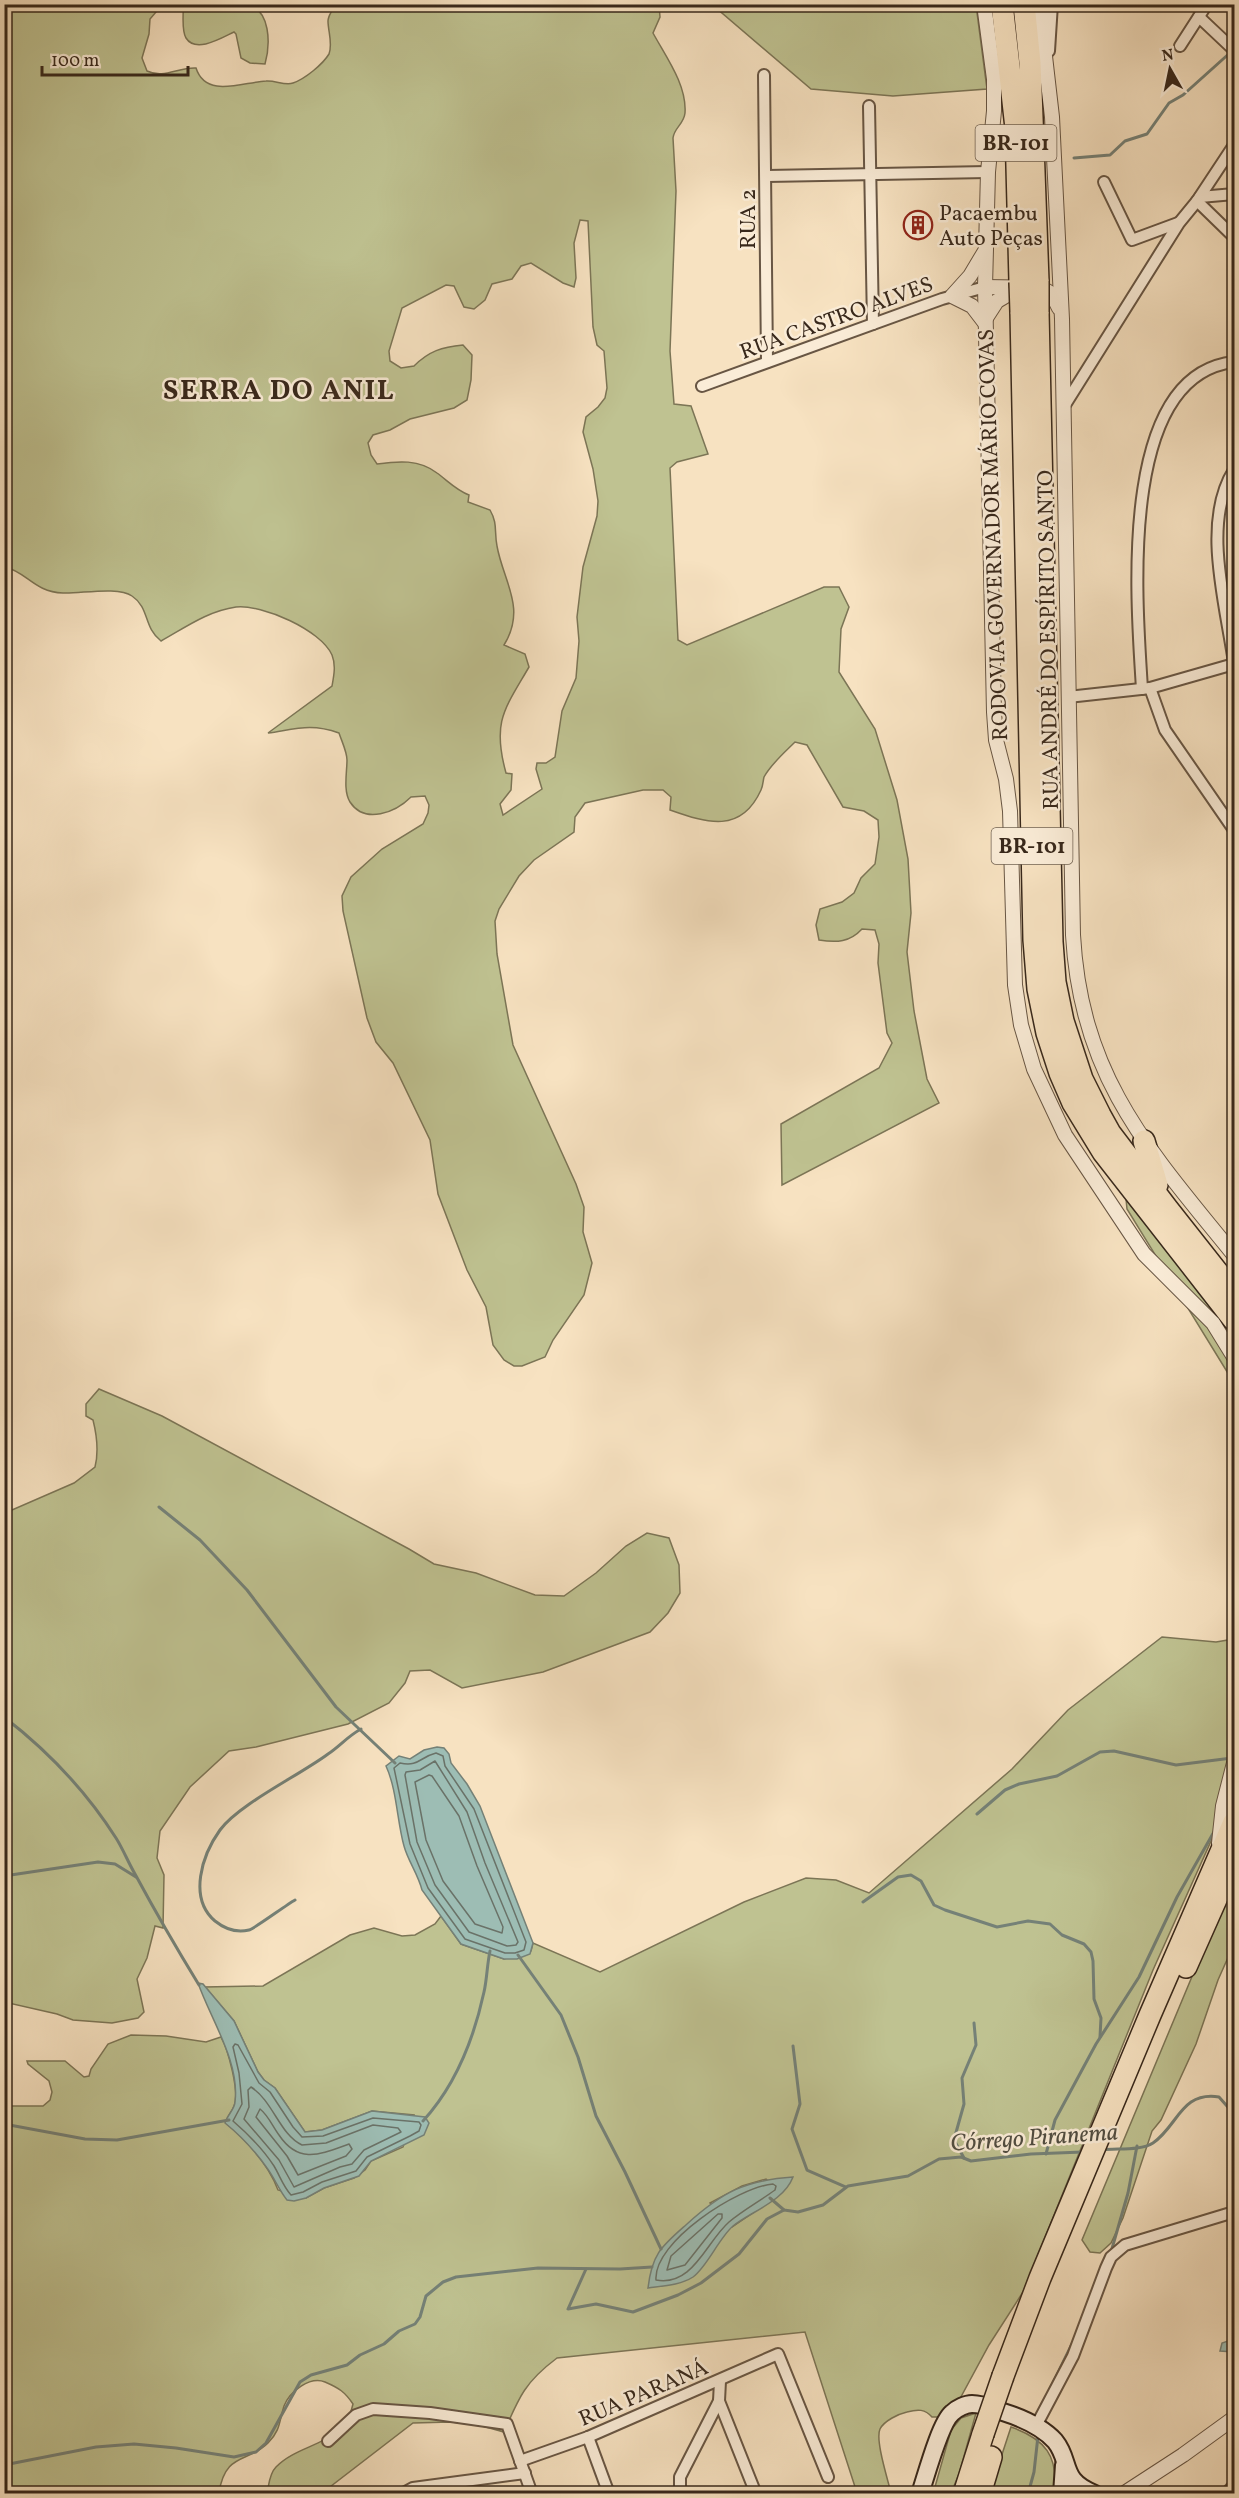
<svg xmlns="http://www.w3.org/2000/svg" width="1239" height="2498" font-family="Vollkorn,serif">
  <rect width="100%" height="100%" fill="#f7e2c1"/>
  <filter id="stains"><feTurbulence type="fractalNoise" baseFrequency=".00333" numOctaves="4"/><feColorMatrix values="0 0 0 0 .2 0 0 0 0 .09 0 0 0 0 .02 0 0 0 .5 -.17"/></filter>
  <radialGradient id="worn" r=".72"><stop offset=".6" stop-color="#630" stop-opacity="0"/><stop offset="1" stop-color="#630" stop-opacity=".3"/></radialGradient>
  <!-- green -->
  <g fill="#bfc291" stroke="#7c7556" stroke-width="1.5" fill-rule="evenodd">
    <path d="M5,4L162,5L150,19L149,34L142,58L147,71C164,79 178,67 196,68C206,99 243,82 266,81C275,80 285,86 293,83C305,79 323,64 329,54C333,44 328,31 328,21C328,15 333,11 334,5H659L660,17L653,33C666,57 687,85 685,113C684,124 674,128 673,138L676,191L670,351L674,404L691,406L708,454L677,462L670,468L678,640L687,645L824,587H839L849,607L841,629L839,672L875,729L897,800L908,859L911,913L907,952L914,1011L927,1079L939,1103L782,1185L781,1124L879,1068L892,1043L887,1033L878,963L879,944L875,930L862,929C850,942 837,943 819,940L816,925L820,909L842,902L854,893L861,878L875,864L879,837L878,820L864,811L843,807L807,745L795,742C785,752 771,764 764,777C763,781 763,786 761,790C741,834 707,823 670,810L671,797L663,790H643L585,803L575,817L574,832L534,860L519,876L499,909L495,921L497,954L513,1045L576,1184L584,1207L583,1232L592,1263L584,1295L553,1340L545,1357L522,1366H514L504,1360L493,1345L486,1307L467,1270L438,1194L430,1140L393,1063L376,1042L367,1018L343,911L342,896L351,877L382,849L423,824L428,813L429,805L425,796L411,797C396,812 365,825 350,802C343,791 347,772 347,760C347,752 342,742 339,733C311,723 296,729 268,733L332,686C334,675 336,665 332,655C321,630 262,604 236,607C208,611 186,627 161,641C143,627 150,608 132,596C118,586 80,594 63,593C34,592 27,572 5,567ZM580,220L588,221L593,327L597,345L604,351L607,388L605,398L598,407L586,417L583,432L593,469L598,501L597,516L583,567L577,617L579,641L576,678L562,711L555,757L546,763H537L536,769L542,789L503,815L500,804L511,790L512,774L506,773C492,722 504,710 529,667L525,654L504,645C527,608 503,581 497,546C494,531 498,524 490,510L468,502L469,495C456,490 448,481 437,473C419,459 398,461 377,464L371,455L368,443L373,435L390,430L410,419L454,408L467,400L471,380L472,355L463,345C442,347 429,351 414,366L401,368L390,361L389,351L402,308L446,285L454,286L464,307L474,309L485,300L492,284L512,279L521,266L531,263L563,283L574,287L576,278L574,243Z"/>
    <path d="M183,5C203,4 225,2 245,4C272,8 270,46 265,64L250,63L241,58L236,34L234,32C223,37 196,54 186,38C181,30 184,13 183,5Z"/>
    <polygon points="699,5 976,5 987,89 893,96 811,89 716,8"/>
    <polygon points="1126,1199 1234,1336 1234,1383 1127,1209"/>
    <path d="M99,1389L162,1416L409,1549L434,1564L476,1573L535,1595L564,1596L596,1573L626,1546L647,1533L669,1538L679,1565L680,1593L668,1613L650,1632L543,1672L462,1688L430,1670L410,1671L405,1683L389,1703L348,1724L256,1747L229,1751L190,1787L160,1831L157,1858L164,1875L163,1928L155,1926L147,1958L137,1979L144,2012L138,2018L112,2023L73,2020L57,2014L4,2002L5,1513L74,1483L95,1467C99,1451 97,1436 93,1420L86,1416V1404Z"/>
    <path d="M1162,1637L1216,1642L1234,1639V1790L1153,1970L1023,2292L989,2345L956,2406L940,2417H932C925,2409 918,2409 907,2412C898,2414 884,2421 880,2429C875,2440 888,2480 891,2493H857L805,2332L557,2358C525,2382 519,2397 504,2432L475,2424L451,2422L413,2423L322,2493H267C269,2485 269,2474 276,2467C300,2442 345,2446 353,2404C345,2392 339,2388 325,2382C310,2376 290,2391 284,2406C279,2421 281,2430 268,2443C248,2463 225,2452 219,2493H5L4,2106H43L50,2100L52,2092L49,2081L28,2064L27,2061H65L84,2077L89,2076L91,2069L108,2044L131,2035L166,2036L206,2042L221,2037C228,2049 240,2093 234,2106C232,2112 227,2116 226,2123C247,2141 268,2163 278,2190L306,2198L324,2188L354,2178L365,2170L371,2161L403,2147L414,2115L372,2111L322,2130L305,2132L275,2088L264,2080L258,2072L234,2021L205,1987L263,1986L350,1935L374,1928L402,1936L415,1935L435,1924L441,1916L461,1944L504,1959L531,1951L533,1943L600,1972L744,1902L806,1878L836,1880L869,1893L1012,1769L1068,1710ZM766,2179L780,2194L732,2227L710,2203L742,2186Z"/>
    <polygon points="1234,1876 1234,1944 1218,1980 1196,2044 1161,2120 1152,2131 1123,2218 1111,2243 1100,2253 1090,2252 1082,2240"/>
    <polygon points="976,2413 959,2474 951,2493 933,2494 951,2430 961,2418"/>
    <path d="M1011,2427C1045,2439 1059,2456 1054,2493L989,2494Z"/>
  </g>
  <!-- water -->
  <g fill="#9dbdb4" stroke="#758177" stroke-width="1.5">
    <path d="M437,1747L444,1748L449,1754L451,1763L467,1784L480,1806L533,1943L530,1954L517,1959H504L461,1944L422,1890C418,1874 408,1861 404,1846C397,1821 397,1790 386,1766L399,1756L410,1759L424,1750Z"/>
    <path d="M198,1983L203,1984L234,2021L258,2072L264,2080L275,2088L305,2132L322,2130L372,2111L425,2117L429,2123L424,2135L371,2161L359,2176L324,2188L306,2198L294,2201L287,2200C279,2190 275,2179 267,2168C255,2151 241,2136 225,2123C227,2115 235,2109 235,2102C240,2062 211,2020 198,1983Z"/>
    <path d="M793,2177C784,2201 752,2211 733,2226C719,2238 707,2267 693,2277C681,2285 662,2286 648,2288C652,2253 662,2246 687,2224C722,2192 746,2180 793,2177Z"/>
    <polygon points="1234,2339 1234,2352 1220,2351 1222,2343"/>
  </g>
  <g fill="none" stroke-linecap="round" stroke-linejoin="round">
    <!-- shore -->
    <g stroke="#6a7268" stroke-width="1.5">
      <path d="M436,1753L443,1756L445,1766L474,1809L526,1942L524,1950L515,1953H505L465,1939L428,1888L410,1844L394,1768L400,1763C419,1767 420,1757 436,1753Z"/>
      <polygon points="435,1761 467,1812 485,1863 518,1942 516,1945 507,1946 469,1932 435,1885 417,1842 405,1775 406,1772 420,1770"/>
      <polygon points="429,1775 432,1776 459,1816 477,1866 503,1927 502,1933 475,1924 443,1881 426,1840 415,1782"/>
      <path d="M235,2044L238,2045L259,2083L270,2092L293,2127L302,2137L323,2136L373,2118L419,2122L421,2125L419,2131L410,2136L367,2157L356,2171L322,2182L303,2192L291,2195C283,2186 280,2176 274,2166C263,2149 248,2134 233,2121L242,2104L239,2073L233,2047Z"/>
      <path d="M251,2087C273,2101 280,2135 302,2145L326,2143L373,2125L398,2128L401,2132L364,2150L352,2164L340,2167L294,2187L279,2160L244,2119L249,2107L248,2090Z"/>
      <path d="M260,2109C268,2115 273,2127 279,2135C299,2165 321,2154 349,2144L352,2149L346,2156L298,2175L287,2156L256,2117Z"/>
      <path d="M773,2184L776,2186L775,2190C760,2201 743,2210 729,2222C706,2242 693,2287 656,2280C653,2242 738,2187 773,2184Z"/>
      <polygon points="718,2214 722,2214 722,2218 685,2265 667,2270 671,2256"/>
    </g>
    <!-- stream -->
    <g stroke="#758177" stroke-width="3">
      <polyline points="1074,158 1110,155 1125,141 1147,134 1169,103 1183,95 1232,51"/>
      <polyline points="159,1507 200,1540 247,1590 336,1707 395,1763"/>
      <path d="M4,1717C48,1751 86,1791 116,1838C123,1849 128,1862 135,1874C155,1911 177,1949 199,1985"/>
      <polyline points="1231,1801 1234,1794"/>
      <polyline points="977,1814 1005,1790 1019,1784 1057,1776 1100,1752 1114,1751 1176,1765 1232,1758"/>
      <polyline points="4,1876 98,1862 115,1864 136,1877"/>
      <path d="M295,1900C286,1905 254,1929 249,1930C237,1933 225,1929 215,1921C188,1898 202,1855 220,1830C239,1804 300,1775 328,1754C340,1746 348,1736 361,1729"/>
      <polyline points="863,1902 898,1877 911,1875 921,1881 934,1905 945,1910 997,1927 1028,1921 1050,1924 1062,1935 1084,1944 1091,1952 1093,1961 1094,1999 1101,2018 1100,2037"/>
      <polyline points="518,1955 561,2015 578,2057 596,2116 625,2172 661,2249"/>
      <polyline points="793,2046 800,2104 792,2129 807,2170 846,2187"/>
      <path d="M423,2121C455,2086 474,2038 484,1992C487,1979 487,1965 490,1951"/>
      <polyline points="4,2124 85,2139 117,2140 229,2120"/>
      <path d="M1102,2150C1116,2148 1141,2151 1153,2143C1178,2126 1181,2091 1219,2097L1234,2114"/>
      <polyline points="1046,2154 1055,2120 1096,2044 1139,1977 1177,1897 1215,1830"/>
      <polyline points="964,2158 954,2140 955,2136 964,2104 962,2078 976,2045 974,2023"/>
      <polyline points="770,2198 784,2210 798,2212 823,2205 848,2186 908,2176 939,2159 961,2157 971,2161 1031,2154 1083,2152"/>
      <polyline points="1111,2252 1128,2193 1137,2146"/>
      <polyline points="586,2269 568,2309 596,2304 633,2312 678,2295 701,2283 739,2254 767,2219 784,2210"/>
      <polyline points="1050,2389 1072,2344"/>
      <polyline points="4,2465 96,2447 134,2444 176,2448 234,2457 256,2452 266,2443 300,2382 311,2375 347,2365 360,2355 384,2344 399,2331 415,2324 420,2317 426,2296 443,2282 456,2277 538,2268 620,2269 652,2267"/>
      <polyline points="1028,2494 1034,2472 1038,2436"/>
    </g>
    <!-- minor casing -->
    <g stroke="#685644" stroke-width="14">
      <g id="minor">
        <polyline points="1199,17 1234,50"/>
        <polyline points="1180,46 1207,4"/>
        <polyline points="1049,51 1052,4"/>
        <polyline points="764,75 767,362"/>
        <polyline points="869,106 873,324"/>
        <polyline points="767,176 988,172"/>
        <polyline points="1104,182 1132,240 1178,223"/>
        <polyline points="1200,197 1234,194"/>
        <polyline points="1197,201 1234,237"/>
        <polyline points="702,386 942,299 985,287"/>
        <polyline points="1063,408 1179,223 1197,201 1234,145"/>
        <path d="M1234,470C1201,522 1226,605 1234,663"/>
        <polyline points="1150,688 1165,730 1234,830"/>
        <path d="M1142,689C1137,606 1116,375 1234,362"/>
        <polyline points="1068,697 1150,688 1234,664"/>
        <polyline points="720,2381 719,2401 756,2494"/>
        <polyline points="1036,2426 1073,2356 1106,2268 1111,2257 1125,2245 1234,2212"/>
        <polyline points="588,2437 609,2494"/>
        <polyline points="328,2441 356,2415 373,2409 430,2413 507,2424 532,2494"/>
        <polyline points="520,2461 588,2437 778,2354 828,2477"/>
        <polyline points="402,2494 413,2488 525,2473"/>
        <polyline points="680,2494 680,2477 719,2401"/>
        <polyline points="1226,2494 1234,2485"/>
      </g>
    </g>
    <!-- tertiary casing -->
    <g stroke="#685644" stroke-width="16">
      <g id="tertiary">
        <polyline points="984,4 994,79 994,111 988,172 985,287 994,712 996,740 1006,779 1010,811 1015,985 1021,1025 1034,1069 1065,1135 1144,1254 1213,1323 1234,1357"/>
        <path d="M1039,4L1052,117L1062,319L1073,935C1081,1078 1149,1150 1234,1255"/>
        <polyline points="985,251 970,276 952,296 972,306 985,323"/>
        <polyline points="985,287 1042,288 1052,294 1059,308"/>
        <polyline points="986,318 997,301 1019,288"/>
        <polyline points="1219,1843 1223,1806 1234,1763"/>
        <polyline points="1123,2494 1183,2455 1234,2418"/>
      </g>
    </g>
    <!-- secondary casing -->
    <g stroke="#38281b" stroke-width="20">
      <g id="secondary">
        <path d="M920,2494C926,2476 940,2423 952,2413C957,2408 966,2404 972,2404C983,2404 994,2409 1003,2412C1022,2418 1042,2427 1055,2441C1072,2462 1059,2480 1095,2494"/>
        <polyline points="1062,2494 1064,2465"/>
      </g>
    </g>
    <!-- motorway casing -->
    <g stroke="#38281b" stroke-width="24">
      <g id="motorway">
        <polyline points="1002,4 1016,128 1020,282"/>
        <polyline points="1024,4 1030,63 1038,281"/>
        <polyline points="1021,312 1034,940 1038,989 1047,1033 1060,1073 1073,1103 1103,1152 1234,1320"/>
        <polyline points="1038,312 1052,942 1055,982 1063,1021 1082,1079 1100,1115 1110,1133 1167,1208 1234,1293"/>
        <polyline points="1144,1141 1157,1185"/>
        <polyline points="1186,1967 1234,1859"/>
        <polyline points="1003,2376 1040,2278 1150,2015 1234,1822"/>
        <polyline points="964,2494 983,2434"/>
        <polyline points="980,2494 991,2457"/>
      </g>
    </g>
    <!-- minor -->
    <use href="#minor" stroke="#faecd7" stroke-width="10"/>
    <!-- tertiary -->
    <use href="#tertiary" stroke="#faecd7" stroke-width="14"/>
    <!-- secondary -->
    <use href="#secondary" stroke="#faecd7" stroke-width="16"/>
    <!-- motorway -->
    <use href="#motorway" stroke="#f7e2c1" stroke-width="21"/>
    <!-- motorway-bridge casing -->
    <g stroke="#38281b" stroke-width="24" stroke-linecap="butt">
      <g id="motorway-bridge">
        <polyline points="1038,281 1038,312"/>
        <polyline points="1020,282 1021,312"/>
        <polyline points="983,2434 1003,2376"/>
      </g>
    </g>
    <!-- motorway-bridge -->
    <use href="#motorway-bridge" stroke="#f7e2c1" stroke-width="21"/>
  </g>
  <!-- icons -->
  <defs>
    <g id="building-ring" transform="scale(1.5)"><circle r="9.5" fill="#faecd7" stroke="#8f2418" stroke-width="1.5"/><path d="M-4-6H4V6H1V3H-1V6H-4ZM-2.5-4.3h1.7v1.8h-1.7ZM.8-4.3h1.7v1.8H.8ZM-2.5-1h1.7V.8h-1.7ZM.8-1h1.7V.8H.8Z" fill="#8f2418"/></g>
  </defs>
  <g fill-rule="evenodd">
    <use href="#building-ring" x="918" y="225"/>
  </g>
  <g text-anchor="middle" stroke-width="5" stroke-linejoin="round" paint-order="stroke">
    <!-- shield labels -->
    <g fill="#faecd7" stroke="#726353" stroke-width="1.5">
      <rect x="975.5" y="125" width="81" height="36" rx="4.5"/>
      <rect x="991.5" y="828" width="81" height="36" rx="4.5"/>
    </g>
    <g font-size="21" font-weight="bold" fill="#38281b">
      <text x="1016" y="150">BR-101</text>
      <text x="1032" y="853">BR-101</text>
    </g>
    <!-- poi labels -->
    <g font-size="22" fill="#38281b" stroke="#faecd7" text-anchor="start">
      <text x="939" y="220">Pacaembu<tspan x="939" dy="25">Auto Peças</tspan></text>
    </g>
    <!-- street labels -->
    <g font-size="22" fill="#38281b" stroke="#faecd7">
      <text transform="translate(747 219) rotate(-90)" y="8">RUA 2</text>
      <text transform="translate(836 317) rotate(-20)" y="8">RUA CASTRO ALVES</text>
      <text transform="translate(992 535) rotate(-92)" y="8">RODOVIA GOVERNADOR MÁRIO COVAS</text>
      <text transform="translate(1047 640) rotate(-91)" y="8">RUA ANDRÉ DO ESPÍRITO SANTO</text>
      <text transform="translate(643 2392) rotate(-23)" y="8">RUA PARANÁ</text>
    </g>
    <!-- water labels -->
    <g font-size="24" font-style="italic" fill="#514d41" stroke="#faecd7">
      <text transform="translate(1034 2137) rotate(-4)" y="8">Córrego Piranema</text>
    </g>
    <!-- district labels -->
    <g font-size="28" font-weight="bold" letter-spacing="1.5" fill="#38281b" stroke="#faecd7">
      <text x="279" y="399">SERRA DO ANIL</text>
    </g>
  </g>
  <!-- margin -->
  <rect width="1239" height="2498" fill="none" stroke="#f7e2c1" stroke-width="24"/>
  <rect x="6" y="6" width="1227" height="2486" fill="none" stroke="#38281b" stroke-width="3"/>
  <rect x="12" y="12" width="1215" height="2474" fill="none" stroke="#38281b" stroke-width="1.5"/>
  <!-- north arrow -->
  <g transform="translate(1170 69) rotate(351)" stroke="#faecd7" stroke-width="4.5" paint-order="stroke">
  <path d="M0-4.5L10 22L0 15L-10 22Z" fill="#38281b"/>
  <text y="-9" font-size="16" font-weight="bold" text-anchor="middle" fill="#38281b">N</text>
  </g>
  <!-- scale -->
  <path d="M42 66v9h146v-9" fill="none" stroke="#38281b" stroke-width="3"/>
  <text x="51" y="66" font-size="18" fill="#38281b" stroke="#faecd7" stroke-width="4.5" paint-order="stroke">100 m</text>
  <rect width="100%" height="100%" filter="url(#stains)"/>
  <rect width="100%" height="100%" fill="url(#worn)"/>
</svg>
